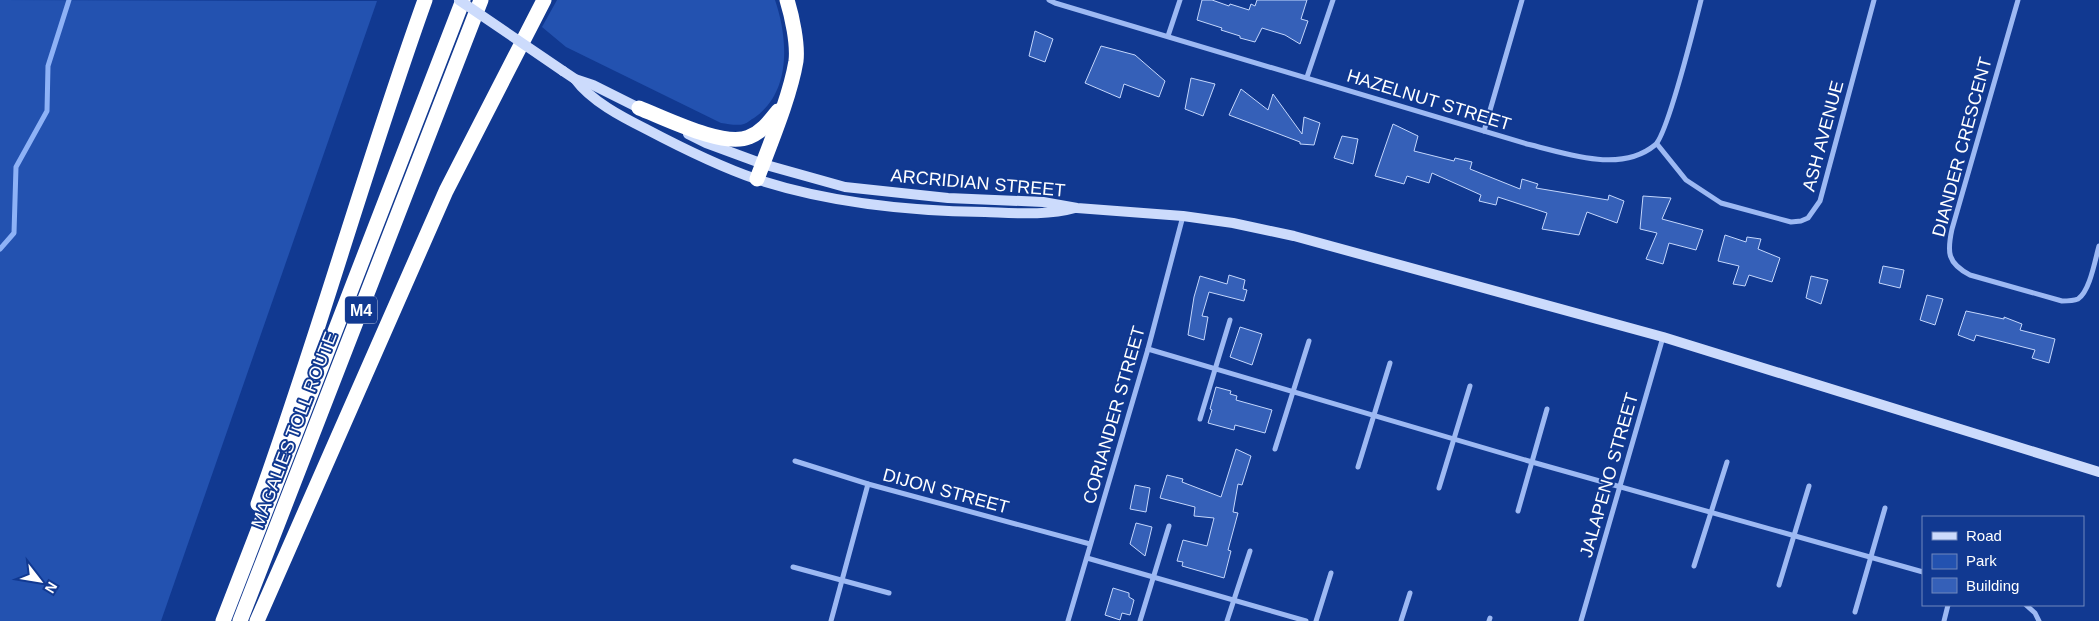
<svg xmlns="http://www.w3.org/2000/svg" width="2099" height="621" font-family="Arial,sans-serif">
  <rect width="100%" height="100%" fill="#113991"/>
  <!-- green -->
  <g fill="#2352b0">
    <polygon points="0,0 377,1 161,621 0,621"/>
    <path d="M557,0H775C788,38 792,92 754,118C751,119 748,123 744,124C738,126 728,124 721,123L566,47L542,27Z"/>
  </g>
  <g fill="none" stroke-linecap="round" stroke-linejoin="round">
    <!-- stream -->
    <polyline stroke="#8eb2f6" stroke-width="5" points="0,249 14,233 16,167 47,111 48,66 69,0"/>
  </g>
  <!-- building -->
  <g fill="#3560b8" stroke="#c4d7fd">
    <polygon points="1202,0 1212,0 1229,6 1230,4 1249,10 1251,4 1255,6 1257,0 1307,0 1301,19 1308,21 1300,44 1285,35 1262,28 1255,42 1240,38 1240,36 1221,30 1222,28 1197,20"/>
    <polygon points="1035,31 1053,39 1045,62 1029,56"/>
    <polygon points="1101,46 1135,55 1165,81 1159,97 1124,84 1120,98 1085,83"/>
    <polygon points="1191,78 1215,84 1203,116 1185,109"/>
    <polygon points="1241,89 1268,110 1273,94 1302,134 1304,117 1320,123 1314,145 1300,144 1300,142 1229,115"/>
    <polygon points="1393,124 1418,136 1414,151 1454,161 1455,158 1472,162 1470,169 1520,189 1522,179 1538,184 1536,188 1608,200 1609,195 1624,201 1617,223 1587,212 1579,235 1542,229 1547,213 1498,197 1496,205 1479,201 1481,195 1432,173 1429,183 1407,176 1404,184 1375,176"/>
    <polygon points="1342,136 1358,139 1353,164 1334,158"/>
    <polygon points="1643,196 1671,198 1662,219 1703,230 1696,250 1669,243 1663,264 1646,259 1657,233 1640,229"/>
    <polygon points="1725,235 1746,242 1747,237 1761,239 1758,249 1780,258 1772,282 1749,275 1745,286 1733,284 1739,266 1718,261"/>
    <polygon points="1883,266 1904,270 1900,288 1879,283"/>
    <polygon points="1229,275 1245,280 1243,289 1247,290 1244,301 1209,292 1202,316 1208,317 1204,340 1188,335 1194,297 1200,276 1227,284"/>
    <polygon points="1811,276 1828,280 1821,304 1806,298"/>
    <polygon points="1927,295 1943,299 1935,325 1920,320"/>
    <polygon points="1966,311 2004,319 2004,317 2022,324 2020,330 2055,339 2049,363 2032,358 2035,350 1976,335 1974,341 1958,335"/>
    <polygon points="1240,327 1262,334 1252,365 1230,357"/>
    <polygon points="1216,387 1231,391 1230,394 1237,396 1236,400 1272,410 1265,433 1235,425 1234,430 1208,423 1212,410 1210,409"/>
    <polygon points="1236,449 1251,456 1242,485 1238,484 1233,512 1238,513 1228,550 1231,551 1224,578 1182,566 1183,562 1177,561 1183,540 1207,546 1214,518 1194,516 1195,507 1160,498 1167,475 1183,479 1182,482 1221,497"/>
    <polygon points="1135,485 1150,488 1146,512 1130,509"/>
    <polygon points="1136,523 1152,527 1145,556 1130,544"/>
    <polygon points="1113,588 1129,593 1129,597 1134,600 1130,615 1122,613 1120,620 1105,615"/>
  </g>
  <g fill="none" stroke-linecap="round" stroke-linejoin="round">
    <!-- street -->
    <g stroke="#9db9f3" stroke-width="5">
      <path d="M1049,0L1055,3L1527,144C1566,153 1620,174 1655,145C1668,134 1695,23 1701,0"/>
      <path d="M2018,0L1952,229C1947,252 1947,263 1970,275L2062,301C2067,301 2073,301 2078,299C2090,291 2095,260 2099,246"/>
      <polyline points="1168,36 1180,0"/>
      <polyline points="1307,77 1333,0"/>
      <polyline points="1484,131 1522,0"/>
      <polyline points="1657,144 1686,180 1721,203 1791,222 1801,221 1808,218 1820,201 1874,0"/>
      <polyline points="1148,349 1532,462 1923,572"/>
      <polyline points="1200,419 1230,320"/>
      <polyline points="1275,449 1309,341"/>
      <polyline points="795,461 868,484 1090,544"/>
      <polyline points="1358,467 1390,363"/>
      <polyline points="1439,488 1470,386"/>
      <polyline points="1518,511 1547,409"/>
      <polyline points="1087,558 1306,621"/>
      <polyline points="1694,566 1727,462"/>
      <polyline points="793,567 889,593"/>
      <polyline points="1779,585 1809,486"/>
      <polyline points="2026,605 2035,613 2039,621"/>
      <polyline points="1855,612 1885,508"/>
      <polyline points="831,621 868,484"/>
      <polyline points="1068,621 1148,349 1183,216"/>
      <polyline points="1140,621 1169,526"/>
      <polyline points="1227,621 1250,551"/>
      <polyline points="1316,621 1331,573"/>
      <polyline points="1401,621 1410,593"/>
      <polyline points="1489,621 1490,618"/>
      <polyline points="1581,621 1663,337"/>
      <polyline points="1944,621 1948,605"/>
    </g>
    <!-- secondary -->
    <g stroke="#ccdbfc" stroke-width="10">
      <polyline points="563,71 575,79 593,85 645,111"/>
      <path d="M575,79C591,101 622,117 646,129C682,148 718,166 756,179C829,203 909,211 985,212C1014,213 1047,216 1075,208"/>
      <polyline points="688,134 706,143 763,164 845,187 948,198 1043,202 1077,208 1183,216 1233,223 1294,236 1663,337 2099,472"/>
    </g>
    <!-- highway -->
    <g stroke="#fff" stroke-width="15">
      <path d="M639,108C665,118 724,148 749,137C762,132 770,121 778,111"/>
      <path d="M757,179C770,144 790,97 796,61C798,44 792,16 787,0"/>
      <path d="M258,504C318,338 365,167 425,0"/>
      <polyline points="223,621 463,0"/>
      <polyline points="240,621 481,0"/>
      <polyline points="257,621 446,191 544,0"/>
    </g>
    <!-- secondary-bridge -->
    <polyline stroke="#ccdbfc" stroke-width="10" points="459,0 563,71"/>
  </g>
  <g text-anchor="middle" stroke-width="4" stroke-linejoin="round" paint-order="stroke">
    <!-- shield labels -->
    <rect fill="#113991" stroke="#b8c4de" stroke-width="1" x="345" y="296.5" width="32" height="27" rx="4"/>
    <g font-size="16" font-weight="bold" fill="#fff">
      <text x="361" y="316">M4</text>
    </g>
    <!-- street labels -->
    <g font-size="18" fill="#fff" stroke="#113991">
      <text transform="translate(1429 100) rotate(17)" y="6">HAZELNUT STREET</text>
      <text transform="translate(1823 136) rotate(-75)" y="6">ASH AVENUE</text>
      <text transform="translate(1962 147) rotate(-75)" y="6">DIANDER CRESCENT</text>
      <text transform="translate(978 183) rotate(5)" y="6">ARCRIDIAN STREET</text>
      <text transform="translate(1114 415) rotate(-74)" y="6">CORIANDER STREET</text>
      <text transform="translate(294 430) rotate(-69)" y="6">MAGALIES TOLL ROUTE</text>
      <text transform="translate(1609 475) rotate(-74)" y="6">JALAPENO STREET</text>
      <text transform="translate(946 491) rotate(15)" y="6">DIJON STREET</text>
    </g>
  </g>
  <!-- legend -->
  <rect x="1922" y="516" width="162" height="90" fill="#113991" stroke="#7088bd"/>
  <rect x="1932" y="532" width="25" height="8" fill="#ccdbfc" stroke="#7088bd"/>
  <text x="1966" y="541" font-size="15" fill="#ffffff">Road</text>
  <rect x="1932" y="554" width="25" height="15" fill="#2352b0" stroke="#7088bd"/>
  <text x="1966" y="566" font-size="15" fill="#ffffff">Park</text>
  <rect x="1932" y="578" width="25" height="15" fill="#3560b8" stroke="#7088bd"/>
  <text x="1966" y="591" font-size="15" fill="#ffffff">Building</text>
  <!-- north arrow -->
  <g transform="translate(40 581) rotate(121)" stroke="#113991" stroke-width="4" paint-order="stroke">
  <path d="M0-4L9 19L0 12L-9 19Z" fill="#ffffff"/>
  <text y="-8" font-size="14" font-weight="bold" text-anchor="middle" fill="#ffffff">N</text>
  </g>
</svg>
